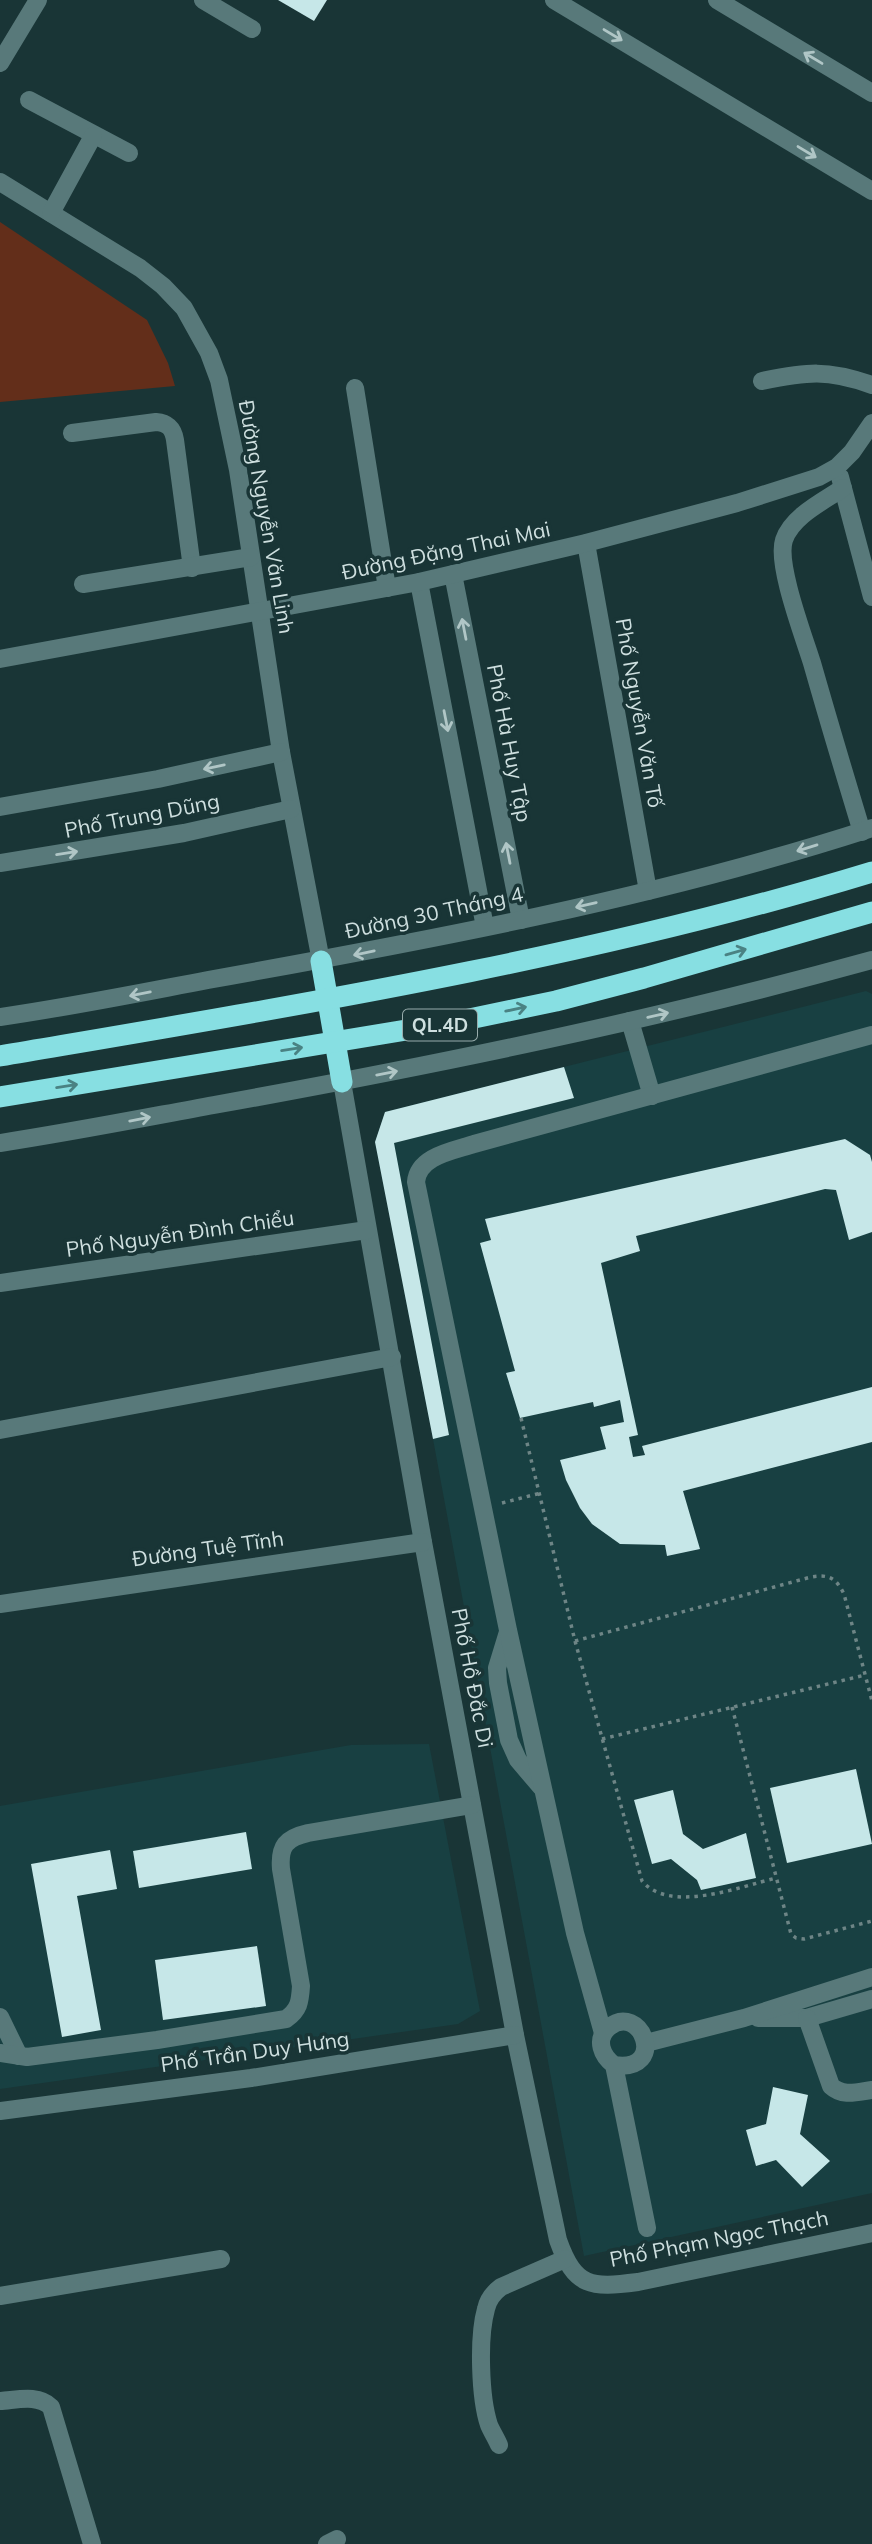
<svg xmlns="http://www.w3.org/2000/svg" width="872" height="2544" font-family="Mulish,sans-serif">
  <rect width="100%" height="100%" fill="#193536"/>
  <!-- built -->
  <g fill="#184042">
    <polygon points="866,991 872,994 872,2193 584,2256 433,1439 375,1142 385,1112"/>
    <polygon points="429,1744 480,2011 458,2024 0,2089 0,1806 351,1745"/>
  </g>
  <!-- green -->
  <polygon fill="#632e1a" points="0,222 147,320 168,363 175,386 0,402"/>
  <!-- building -->
  <g fill="#c6e7e8">
    <polygon points="278,0 327,0 314,21"/>
    <polygon points="564,1067 574,1098 394,1143 449,1435 433,1439 375,1142 385,1112"/>
    <polygon points="845,1139 870,1155 872,1162 872,1232 849,1240 836,1190 825,1189 636,1236 640,1251 601,1263 638,1435 629,1437 633,1457 645,1455 642,1446 872,1387 872,1442 683,1491 700,1549 667,1556 665,1545 620,1544 592,1524 580,1508 566,1480 560,1460 606,1449 600,1427 624,1422 620,1400 594,1407 593,1402 520,1418 506,1373 515,1371 480,1243 491,1240 485,1219"/>
    <polygon points="856,1769 872,1844 787,1863 770,1788"/>
    <polygon points="673,1790 683,1834 703,1849 746,1833 756,1878 701,1890 697,1880 671,1859 652,1864 634,1800"/>
    <polygon points="246,1832 252,1869 139,1888 133,1851"/>
    <polygon points="110,1850 117,1889 77,1896 101,2030 62,2037 31,1864"/>
    <polygon points="257,1946 266,2006 163,2020 155,1960"/>
    <polygon points="773,2087 808,2095 800,2134 830,2161 802,2187 776,2160 756,2166 746,2130 766,2124"/>
  </g>
  <g fill="none" stroke-linecap="round" stroke-linejoin="round">
    <!-- path -->
    <g stroke="#6e8586" stroke-width="3.5" stroke-dasharray="3.5 5" stroke-linecap="butt">
      <path d="M521,1418L575,1641L642,1881C670,1914 739,1887 776,1878"/>
      <polyline points="502,1503 541,1493"/>
      <path d="M575,1641L811,1577C829,1574 836,1578 844,1594L872,1701"/>
      <polyline points="732,1707 791,1934 796,1938 804,1939 872,1921"/>
      <polyline points="602,1739 865,1675"/>
    </g>
    <!-- minor -->
    <g stroke="#58797a" stroke-width="18">
      <polyline points="203,0 252,29"/>
      <polyline points="554,0 872,191"/>
      <polyline points="717,0 872,93"/>
      <polyline points="0,63 38,0"/>
      <polyline points="29,100 129,153"/>
      <polyline points="0,182 140,268 163,286 184,308 209,353 219,380 238,470 281,752 321,961"/>
      <polyline points="51,213 93,136"/>
      <path d="M762,381C807,372 827,369 872,385"/>
      <polyline points="355,388 387,588"/>
      <path d="M72,433L156,422C168,423 173,428 175,440L192,568"/>
      <polyline points="840,477 872,597"/>
      <path d="M843,488C824,501 792,516 784,540C776,564 804,637 812,663C828,719 845,776 862,832"/>
      <polyline points="586,543 648,891"/>
      <polyline points="453,574 521,920"/>
      <polyline points="419,582 485,927"/>
      <polyline points="83,584 251,557"/>
      <polyline points="0,659 419,582 586,543 737,503 819,477 837,467 852,452 872,423"/>
      <polyline points="0,807 158,779 281,752"/>
      <polyline points="0,863 184,833 291,809"/>
      <path d="M0,1017C70,1007 139,993 208,980C431,940 656,898 872,828"/>
      <polyline points="630,1021 652,1096"/>
      <path d="M342,1082L423,1542L515,2035L558,2240C575,2288 591,2288 638,2282L872,2233"/>
      <path d="M0,1143C72,1132 143,1118 214,1105C436,1065 655,1020 872,960"/>
      <polyline points="0,1283 367,1230"/>
      <polyline points="0,1430 392,1357"/>
      <polyline points="0,1604 423,1542"/>
      <polyline points="508,1632 497,1668 498,1683 509,1740 518,1760 541,1787"/>
      <polyline points="0,2017 19,2056"/>
      <polyline points="758,2018 807,2018 872,1999"/>
      <path d="M807,2018L831,2086C843,2097 857,2092 872,2090"/>
      <path d="M603,2033L575,1933L508,1630L416,1182C418,1156 453,1151 474,1144L872,1035"/>
      <polyline points="646,2043 744,2018 872,1977"/>
      <path d="M0,2053L27,2057L157,2040L286,2019C299,2010 300,2002 301,1986L281,1869C279,1846 286,1838 308,1833L472,1805"/>
      <path d="M614,2065C669,2073 641,2000 608,2028C595,2040 602,2056 614,2065L647,2228"/>
      <polyline points="0,2111 251,2078 515,2035"/>
      <polyline points="0,2296 221,2259"/>
      <path d="M0,2401C17,2400 38,2394 51,2407L92,2544"/>
      <path d="M499,2445C496,2438 492,2432 489,2425C480,2398 478,2337 486,2309C488,2299 493,2293 501,2287L565,2259"/>
      <polyline points="327,2544 337,2539"/>
    </g>
    <!-- highway -->
    <g stroke="#87dfe2" stroke-width="21">
      <polyline points="321,961 342,1082"/>
      <path d="M0,1056C293,1006 587,959 872,872"/>
      <polyline points="0,1097 455,1022 556,1001 644,978 872,912"/>
    </g>
  </g>
  <!-- one-way arrows -->
  <defs><path id="oneway-shaft" d="M-6 0H5M1.5-3L5.5 0L1.5 3" fill="none" stroke-width="1.6" stroke-linecap="round" stroke-linejoin="round" transform="scale(1.75)"/></defs>
  <g stroke="#b0c6c6">
    <use href="#oneway-shaft" transform="translate(613 35) rotate(31)"/>
    <use href="#oneway-shaft" transform="translate(813 58) rotate(-149)"/>
    <use href="#oneway-shaft" transform="translate(807 152) rotate(31)"/>
    <use href="#oneway-shaft" transform="translate(464 629) rotate(-101)"/>
    <use href="#oneway-shaft" transform="translate(446 721) rotate(79)"/>
    <use href="#oneway-shaft" transform="translate(214 767) rotate(168)"/>
    <use href="#oneway-shaft" transform="translate(807 848) rotate(163)"/>
    <use href="#oneway-shaft" transform="translate(67 853) rotate(-9)"/>
    <use href="#oneway-shaft" transform="translate(508 853) rotate(-101)"/>
    <use href="#oneway-shaft" transform="translate(586 905) rotate(167)"/>
    <use href="#oneway-shaft" transform="translate(364 953) rotate(168)"/>
    <use href="#oneway-shaft" transform="translate(140 994) rotate(169)"/>
    <use href="#oneway-shaft" transform="translate(658 1015) rotate(-13)"/>
    <use href="#oneway-shaft" transform="translate(387 1073) rotate(-11)"/>
    <use href="#oneway-shaft" transform="translate(140 1119) rotate(-11)"/>
  </g>
  <g stroke="#4a8283">
    <use href="#oneway-shaft" transform="translate(736 952) rotate(-16)"/>
    <use href="#oneway-shaft" transform="translate(516 1009) rotate(-12)"/>
    <use href="#oneway-shaft" transform="translate(292 1049) rotate(-9)"/>
    <use href="#oneway-shaft" transform="translate(67 1086) rotate(-9)"/>
  </g>
  <g text-anchor="middle" stroke-width="7" stroke-linejoin="round" paint-order="stroke">
    <!-- shield labels -->
    <rect fill="#193536" stroke="#98acac" stroke-width="2" x="403" y="1009.5" width="74" height="31" rx="5"/>
    <g font-size="19" font-weight="bold" fill="#cedfdf">
      <text x="440" y="1032">QL.4D</text>
    </g>
    <!-- street labels -->
    <g font-size="21" fill="#cedfdf" stroke="#193536">
      <text transform="translate(266 517) rotate(80)" y="7">Đường Nguyễn Văn Linh</text>
      <text transform="translate(446 551) rotate(-12)" y="7">Đường Đặng Thai Mai</text>
      <text transform="translate(639 713) rotate(80)" y="7">Phố Nguyễn Văn Tố</text>
      <text transform="translate(509 743) rotate(79)" y="7">Phố Hà Huy Tập</text>
      <text transform="translate(142 816) rotate(-11)" y="7">Phố Trung Dũng</text>
      <text transform="translate(434 913) rotate(-12)" y="7">Đường 30 Tháng 4</text>
      <text transform="translate(180 1234) rotate(-8)" y="7">Phố Nguyễn Đình Chiểu</text>
      <text transform="translate(208 1549) rotate(-8)" y="7">Đường Tuệ Tĩnh</text>
      <text transform="translate(472 1678) rotate(79)" y="7">Phố Hồ Đắc Di</text>
      <text transform="translate(255 2052) rotate(-8)" y="7">Phố Trần Duy Hưng</text>
      <text transform="translate(719 2239) rotate(-11)" y="7">Phố Phạm Ngọc Thạch</text>
    </g>
  </g>
</svg>
